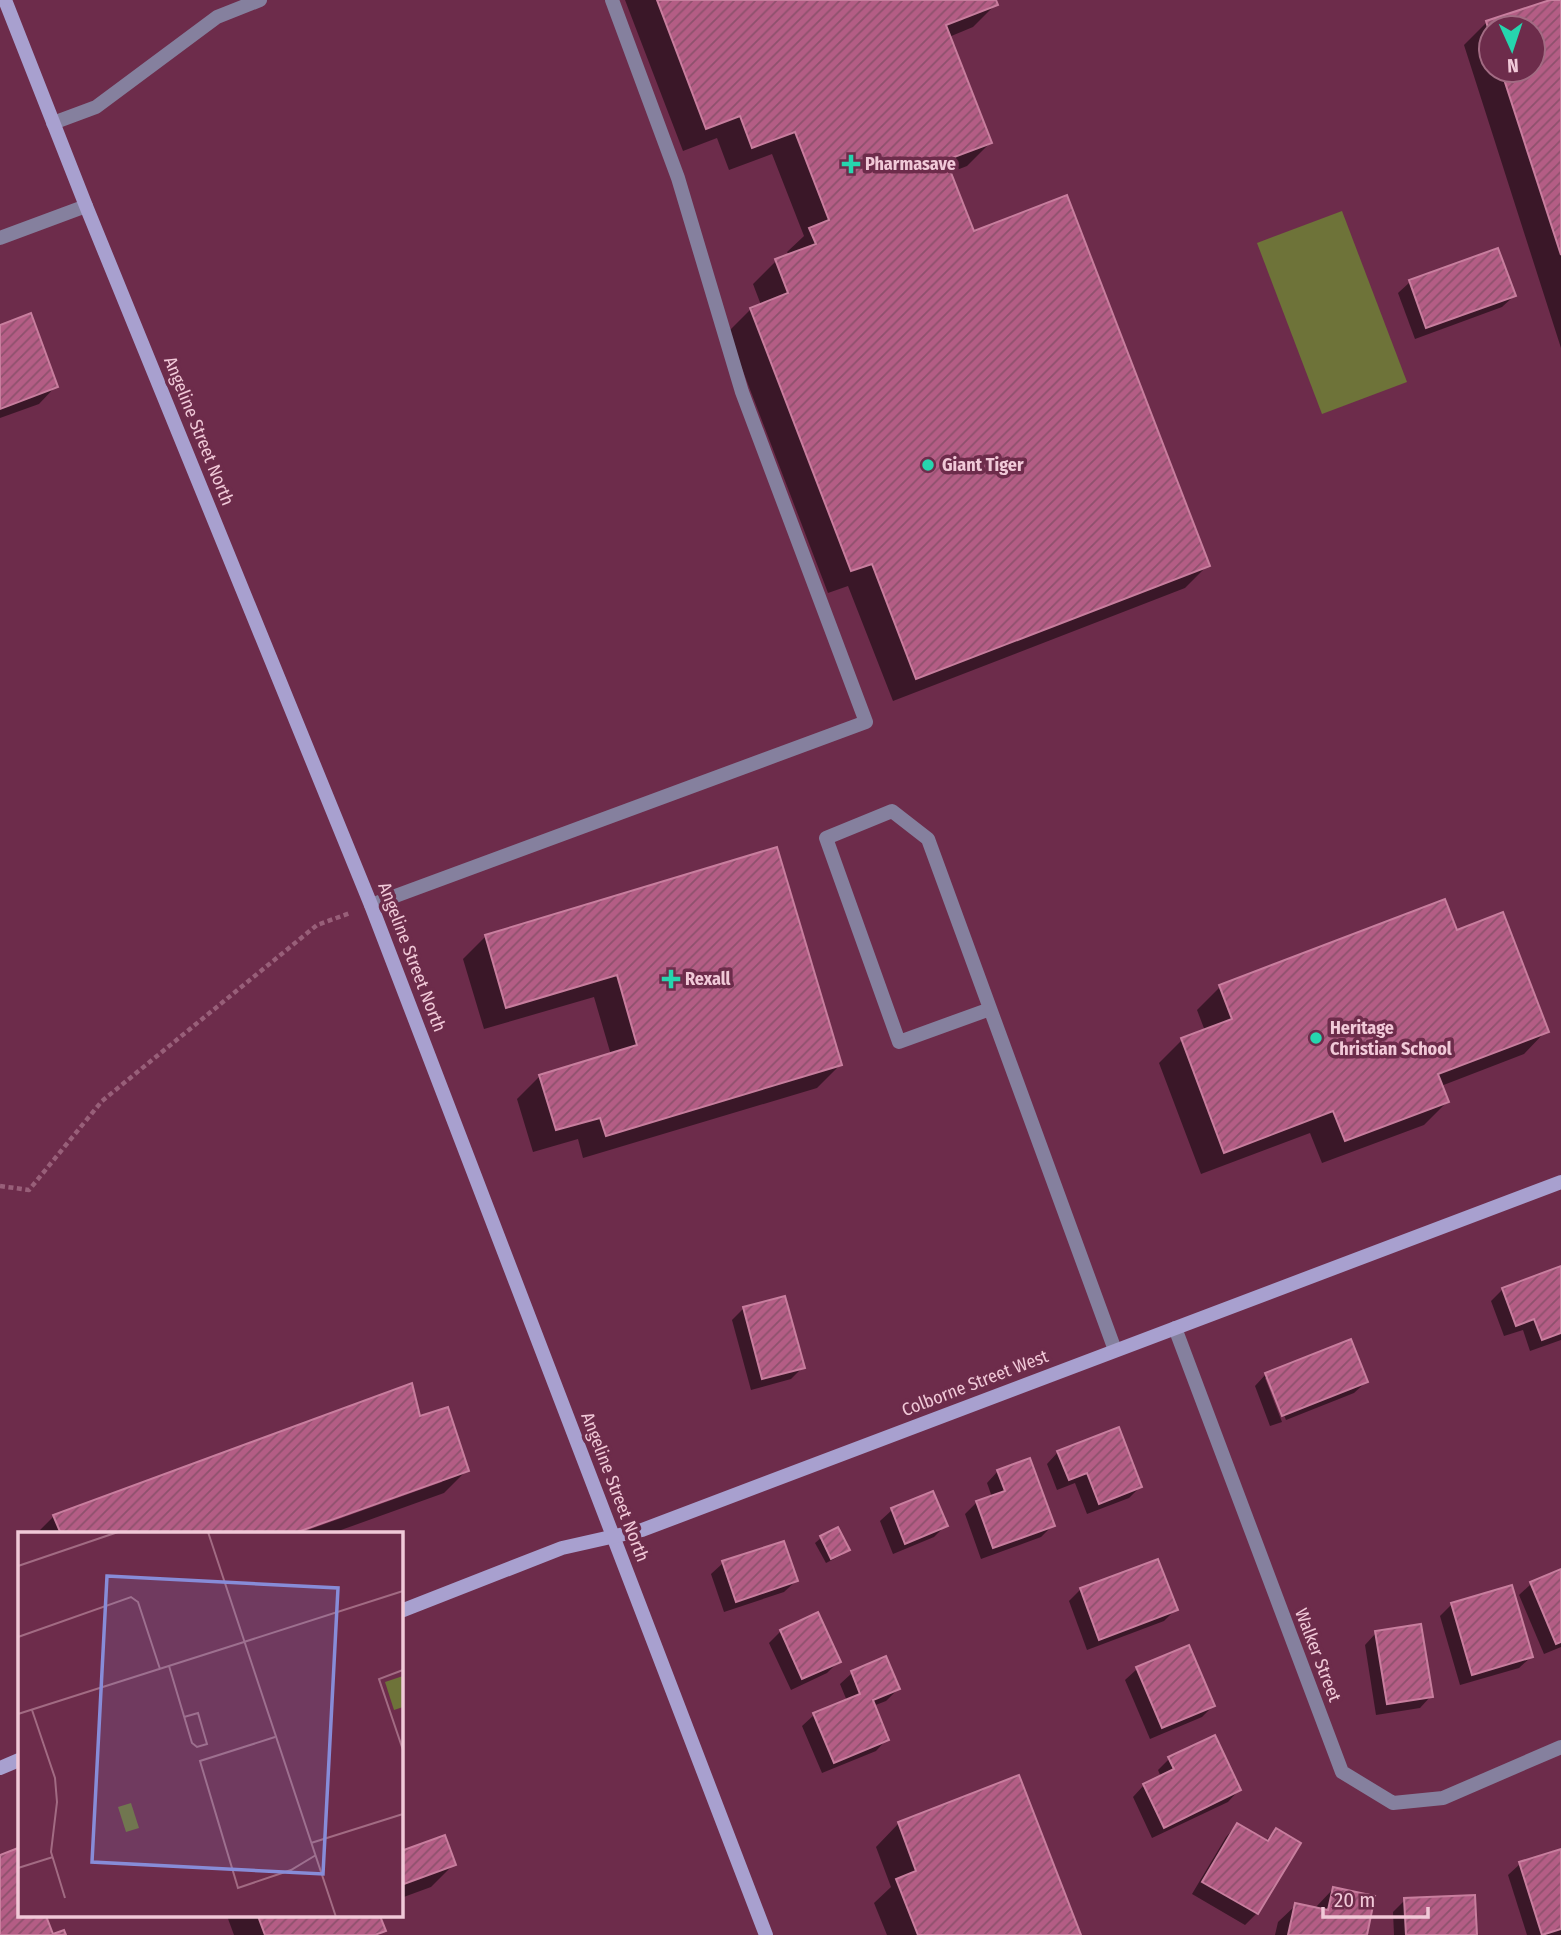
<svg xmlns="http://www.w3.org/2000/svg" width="1561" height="1935" font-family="'Fira Sans Condensed',sans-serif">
  <defs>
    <pattern id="building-hatch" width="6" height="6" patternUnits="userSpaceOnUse" patternTransform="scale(1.75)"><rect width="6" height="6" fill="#b45d85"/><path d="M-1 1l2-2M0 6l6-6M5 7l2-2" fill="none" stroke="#8e516d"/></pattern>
  </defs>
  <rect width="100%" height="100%" fill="#6d2c4b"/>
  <!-- green -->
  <polygon fill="#6e7339" points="1342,211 1407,382 1322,414 1257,243"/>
  <!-- shadow -->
  <g fill="#0007" fill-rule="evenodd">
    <polygon points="625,0 995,0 996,4 973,27 949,37 990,143 967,166 949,173 973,234 1208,565 1185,588 893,701 848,586 828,593 728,332 751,309 761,305 753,284 776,261 789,256 787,252 804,236 772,154 729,170 717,138 683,151"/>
    <path d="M1556,0H1561V348L1464,45L1487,22ZM1491,28H1533V70H1491Z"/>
    <polygon points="1410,282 1514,296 1502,307 1415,339 1398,293"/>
    <polygon points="0,327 56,386 39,404 0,418"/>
    <polygon points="776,849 840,1065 817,1088 583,1158 578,1139 533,1152 517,1099 540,1076 611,1055 594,997 484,1029 463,959 486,936"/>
    <polygon points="1444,902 1456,932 1546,1031 1524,1054 1441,1086 1447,1102 1424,1125 1322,1163 1310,1133 1201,1174 1159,1063 1182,1040 1205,1031 1197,1010 1220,987"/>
    <polygon points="1561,1268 1561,1340 1530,1351 1523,1330 1504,1336 1491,1301 1503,1289"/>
    <polygon points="744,1308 803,1367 791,1379 751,1390 732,1320"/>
    <polygon points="1266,1374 1366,1382 1354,1393 1286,1420 1269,1378 1265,1378 1282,1422 1270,1426 1255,1386"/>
    <polygon points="418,1419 467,1470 444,1493 330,1534 297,1534 442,1482 442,1478 287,1534 36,1534 54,1516"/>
    <polygon points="1058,1452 1140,1487 1129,1498 1087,1514 1075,1483 1057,1490 1047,1464"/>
    <polygon points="998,1471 1053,1525 1041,1537 981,1559 965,1514 976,1503 992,1497 987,1483"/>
    <polygon points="932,1493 946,1525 934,1537 893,1554 880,1521 892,1510"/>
    <polygon points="837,1530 847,1550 842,1555 826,1563 815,1543 821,1538"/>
    <polygon points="723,1563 796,1581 784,1592 724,1612 711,1574"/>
    <polygon points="1561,1571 1561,1647 1544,1654 1519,1595 1531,1584"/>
    <polygon points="1081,1589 1176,1609 1164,1621 1087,1650 1069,1601"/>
    <polygon points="1452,1604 1531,1657 1519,1668 1460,1685 1440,1616"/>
    <polygon points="781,1631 839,1661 827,1673 791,1690 769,1643"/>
    <polygon points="1376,1633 1431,1696 1420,1708 1376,1715 1365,1645"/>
    <polygon points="1137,1669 1213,1706 1202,1717 1150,1739 1125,1680"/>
    <polygon points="852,1673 898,1689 886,1701 873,1706 887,1739 876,1751 822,1773 802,1726 814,1715 847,1701 840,1684"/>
    <polygon points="1169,1759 1239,1790 1228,1802 1152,1838 1133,1797 1144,1785 1161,1777 1158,1770"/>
    <polygon points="1018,1778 1079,1935 887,1935 874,1903 891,1887 876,1847 898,1824"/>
    <polygon points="1237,1825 1265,1841 1276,1830 1257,1913 1245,1925 1192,1894 1226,1837"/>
    <polygon points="444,1837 454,1864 431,1887 401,1898 401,1853"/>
    <polygon points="17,1850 19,1855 19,1916 44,1916 51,1935 0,1935 0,1857"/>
    <polygon points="1561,1851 1561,1935 1527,1935 1508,1875 1520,1864"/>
    <polygon points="1333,1889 1365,1935 1275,1935 1278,1922 1296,1905 1315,1909 1316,1907"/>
    <polygon points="1405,1900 1475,1935 1394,1935 1393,1912"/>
    <polygon points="227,1916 378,1916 384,1931 379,1935 234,1935"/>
  </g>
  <!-- building -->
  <g fill="url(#building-hatch)" stroke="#c87e9e" stroke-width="2">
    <polygon points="657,0 996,0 998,5 946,25 992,143 946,160 974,231 1067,195 1210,566 916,679 872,564 851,571 750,308 788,293 775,259 816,244 809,228 829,220 795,132 752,148 740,116 706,129"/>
    <polygon points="1550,0 1561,0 1561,255 1501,70 1533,70 1533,28 1491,28 1491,38 1486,21"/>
    <polygon points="1498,248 1516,296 1426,328 1409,280"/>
    <polygon points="31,313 58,387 0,409 0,325"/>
    <polygon points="777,847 842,1065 606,1136 600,1118 556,1130 539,1075 637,1045 617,975 506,1008 485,935"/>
    <polygon points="1445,899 1457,930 1503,912 1549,1032 1438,1074 1449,1102 1345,1141 1333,1111 1224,1153 1181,1038 1232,1019 1219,985"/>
    <polygon points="1561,1266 1561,1333 1542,1340 1534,1319 1516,1326 1502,1288"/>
    <polygon points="785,1296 805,1368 762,1379 743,1307"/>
    <polygon points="1351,1339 1368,1382 1282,1416 1265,1373"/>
    <polygon points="412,1383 420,1416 448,1407 469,1471 292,1534 61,1534 53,1515"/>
    <polygon points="1119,1427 1142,1487 1099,1504 1087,1473 1069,1480 1057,1451"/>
    <polygon points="1030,1458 1055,1526 993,1548 976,1501 1005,1491 997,1470"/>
    <polygon points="933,1491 948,1526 905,1544 891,1508"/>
    <polygon points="838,1527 850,1550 831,1559 820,1536"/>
    <polygon points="784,1541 798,1581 736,1602 722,1561"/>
    <polygon points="1158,1559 1178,1610 1099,1640 1080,1588"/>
    <polygon points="1561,1569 1561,1642 1556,1644 1530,1582"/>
    <polygon points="1512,1585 1533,1657 1472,1675 1451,1603"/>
    <polygon points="818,1612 841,1662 802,1679 780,1630"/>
    <polygon points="1421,1624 1433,1697 1387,1704 1375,1631"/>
    <polygon points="1189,1645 1215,1706 1162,1728 1136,1667"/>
    <polygon points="886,1656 900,1689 873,1700 889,1740 834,1763 813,1713 860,1694 851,1671"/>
    <polygon points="1215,1735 1241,1790 1164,1828 1143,1784 1174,1769 1168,1757"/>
    <polygon points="1019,1775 1081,1935 918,1935 896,1879 916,1871 898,1822"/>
    <polygon points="1237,1823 1268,1841 1276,1828 1301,1843 1258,1914 1202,1882"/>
    <polygon points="445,1835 456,1865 401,1885 401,1851"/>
    <polygon points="18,1848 19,1916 46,1916 53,1934 64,1930 66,1935 0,1935 0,1855"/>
    <polygon points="1561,1849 1561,1929 1542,1935 1519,1862"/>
    <polygon points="1333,1887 1375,1896 1367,1935 1288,1935 1295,1903 1328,1910"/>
    <polygon points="1475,1895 1477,1935 1406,1935 1404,1898"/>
    <polygon points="258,1916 380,1916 386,1931 375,1935 265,1935"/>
  </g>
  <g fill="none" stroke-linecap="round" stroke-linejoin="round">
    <!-- path -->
    <polyline stroke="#985f79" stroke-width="4.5" stroke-dasharray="5 3.5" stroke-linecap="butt" points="0,1186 29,1190 102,1101 317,925 350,913"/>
    <!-- lane -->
    <g stroke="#85809e" stroke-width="14">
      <polyline points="53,123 96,107 217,17 260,0"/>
      <polyline points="371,905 866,722 742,392 678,178 612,0"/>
      <polyline points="990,1009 899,1042 826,838 892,811 928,839 1115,1350"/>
    </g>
    <!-- street -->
    <g stroke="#85809e" stroke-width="14">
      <polyline points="0,238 86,206"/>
      <polyline points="1175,1328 1342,1772 1393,1803 1443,1798 1561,1747"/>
    </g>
    <!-- secondary -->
    <g stroke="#a8a0cf" stroke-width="14">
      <polyline points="5,0 86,206 371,905 766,1935"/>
      <polyline points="401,1611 562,1548 642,1530 1561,1182"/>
      <polyline points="0,1768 19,1760"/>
    </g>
  </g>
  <!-- markers -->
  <g fill="#26d5ae" stroke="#6d2c4b" stroke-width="2.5">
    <path d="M847.5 153.5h7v7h7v7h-7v7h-7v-7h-7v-7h7z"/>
    <circle cx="928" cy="465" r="7"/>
    <path d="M667.5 968.5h7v7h7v7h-7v7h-7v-7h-7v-7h7z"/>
    <circle cx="1316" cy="1038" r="7"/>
  </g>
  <g text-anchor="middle" stroke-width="7" stroke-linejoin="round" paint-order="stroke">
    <!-- poi labels -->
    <g font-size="18" font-weight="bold" fill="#f1c9d8" stroke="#6d2c4b" text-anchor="start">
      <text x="865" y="170">Pharmasave</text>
      <text x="942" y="471">Giant Tiger</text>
      <text x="685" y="985">Rexall</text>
      <text x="1330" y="1034">Heritage<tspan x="1330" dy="21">Christian School</tspan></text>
    </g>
    <!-- street labels -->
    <g font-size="18" fill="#f1c9d8" stroke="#6d2c4b">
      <text transform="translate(199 431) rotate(68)" y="6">Angeline Street North</text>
      <text transform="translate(412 957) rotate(69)" y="6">Angeline Street North</text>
      <text transform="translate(975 1383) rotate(-21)" y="6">Colborne Street West</text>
      <text transform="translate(615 1487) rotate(69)" y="6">Angeline Street North</text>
      <text transform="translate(1318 1655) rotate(69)" y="6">Walker Street</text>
    </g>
  </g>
  <!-- overview -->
  <g transform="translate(18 1532)">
    <rect width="385" height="385" fill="#6d2c4b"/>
    <path d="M113,271L121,296L108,300L100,275Z" fill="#6e7339"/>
    <path d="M385,144V175L376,178L367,150Z" fill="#6e7339"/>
    <path fill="none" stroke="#a26b83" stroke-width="2" d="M190,0L318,385M0,34L100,0M0,105L113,65L120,70L142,137M226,110L385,59M151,134L174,211L179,215L189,212L180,181L166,185M385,138L361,147L385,218M14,178L37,246L39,270L33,320L47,366M0,182L226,110M257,205L182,229L220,356L273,338L298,323M293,311L385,282M0,336L35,325"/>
    <path fill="#878cd8" fill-opacity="0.15" stroke="#878cd8" stroke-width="3.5" d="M89,44L320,56L305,342L74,330Z"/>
    <rect width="385" height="385" fill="none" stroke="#f1c9d8" stroke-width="3.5"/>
  </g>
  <!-- north arrow -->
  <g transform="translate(1512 49) rotate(177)"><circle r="33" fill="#6d2c4b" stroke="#a26b83" stroke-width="2"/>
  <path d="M0-5L12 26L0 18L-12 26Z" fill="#26d5ae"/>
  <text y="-10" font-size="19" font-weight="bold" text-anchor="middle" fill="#f1c9d8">N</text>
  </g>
  <!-- scale -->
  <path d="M1323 1907v10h105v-10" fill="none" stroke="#f1c9d8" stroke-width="3.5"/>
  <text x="1334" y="1907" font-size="21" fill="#f1c9d8" stroke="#6d2c4b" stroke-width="5" paint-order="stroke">20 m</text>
</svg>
